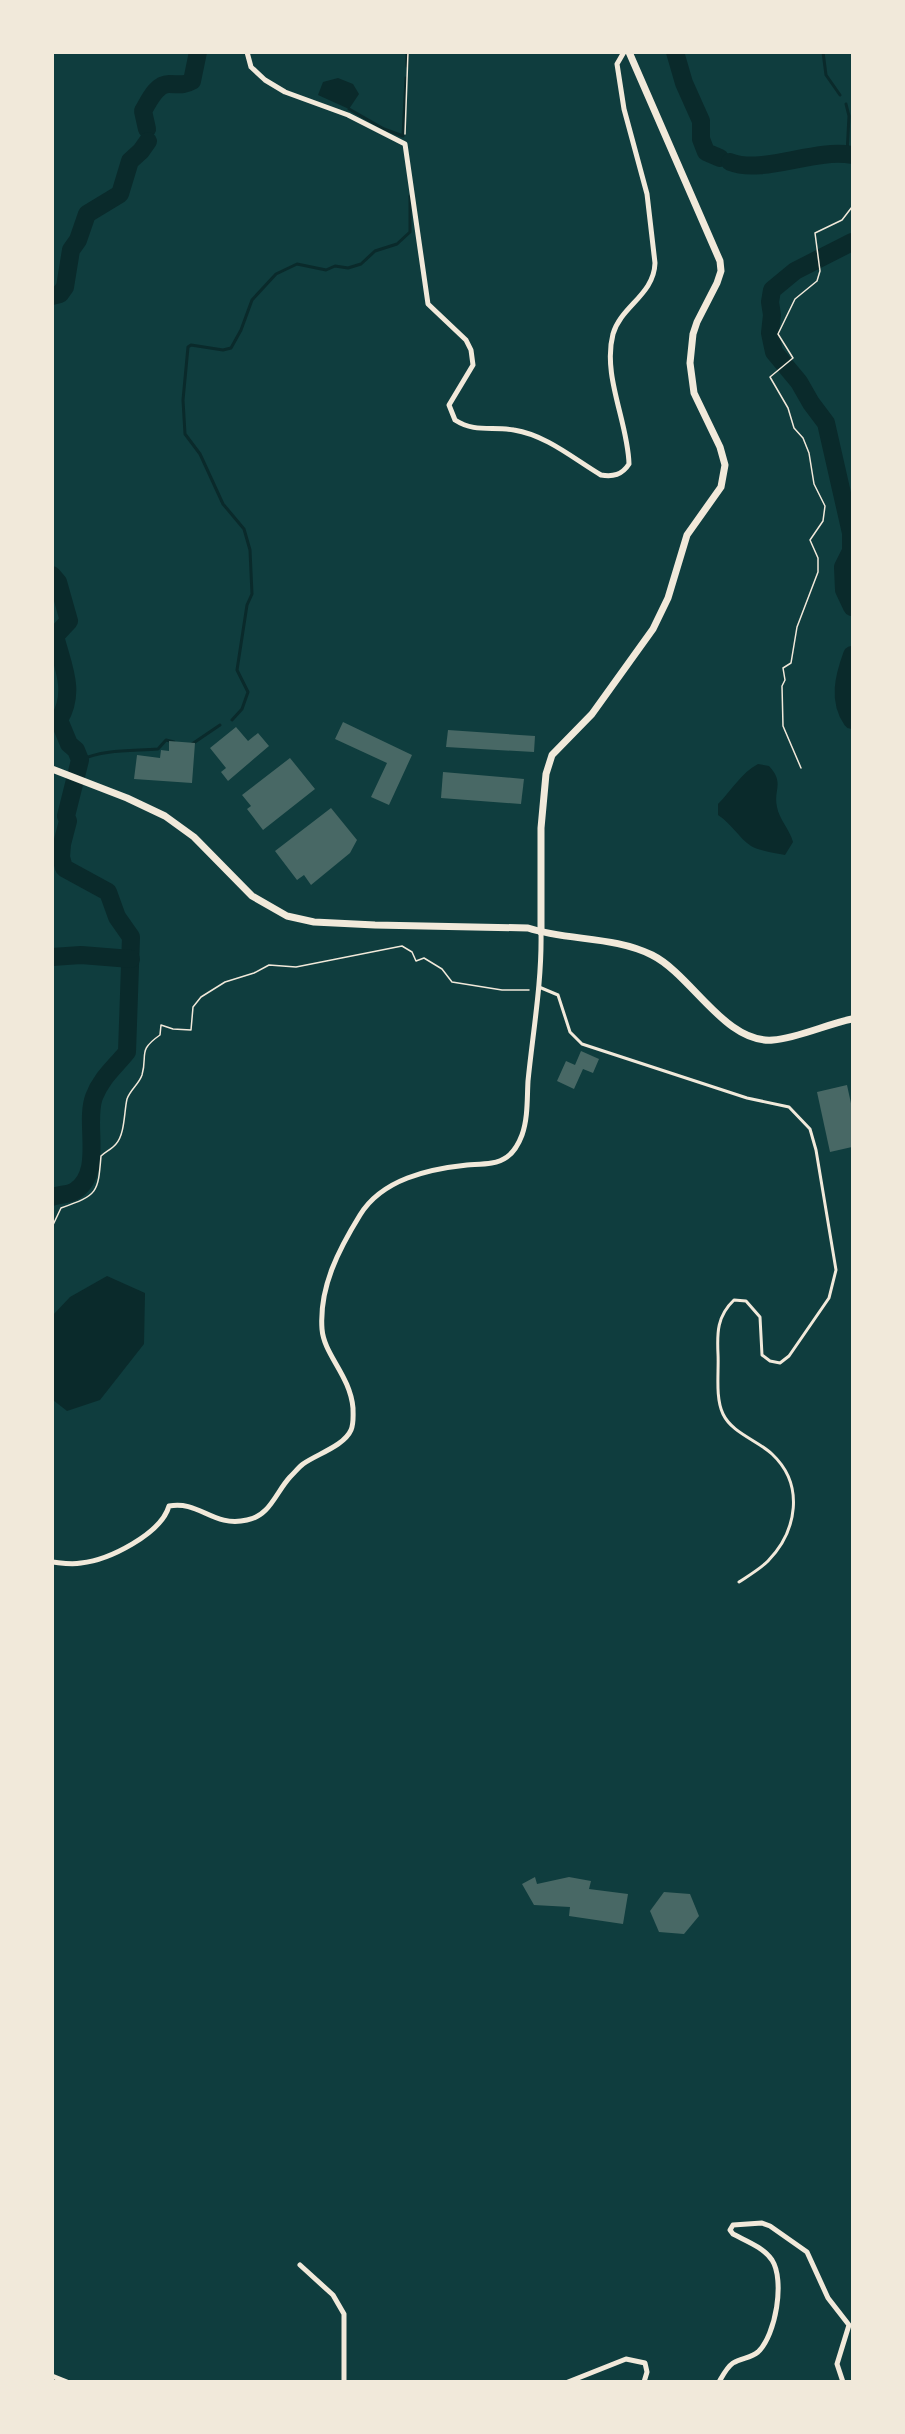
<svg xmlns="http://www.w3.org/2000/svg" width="905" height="2434" font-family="'PT Sans',sans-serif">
  <rect width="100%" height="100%" fill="#0f3d3e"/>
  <!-- water -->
  <g fill="#0a2a2b">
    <polygon points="338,78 353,84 359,94 349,109 318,95 323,82"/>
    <path d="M758,764L769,766C785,783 773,790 777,807C779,819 790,830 793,842L785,855C775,853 760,851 751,846C738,837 732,824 718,815V804C732,790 741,773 758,764Z"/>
    <polygon points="107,1276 145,1293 144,1344 100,1400 67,1411 53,1400 53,1315 70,1297"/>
  </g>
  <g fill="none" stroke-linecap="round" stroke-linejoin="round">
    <!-- stream -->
    <g stroke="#0a2a2b" stroke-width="3">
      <polyline points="823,52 826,75 840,95"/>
      <polyline points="407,66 407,52"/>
      <polyline points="846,104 849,116 847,154"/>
      <polyline points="349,109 384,129 403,136 406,78"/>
      <polyline points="232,720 242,709 248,692 237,670 247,605 252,594 250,550 244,529 223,504 200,454 185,434 183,400 188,347 191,345 223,350 231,348 241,330 252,300 276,274 297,264 326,270 335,266 348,268 361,264 375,251 397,244 410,232 410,196"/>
      <polyline points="192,744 220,725"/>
      <path d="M80,760C104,749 132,751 158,749L166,740L174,742"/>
    </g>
    <!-- river -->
    <g stroke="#0a2a2b" stroke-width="18">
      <polyline points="675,52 684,83 701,121 701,139 706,152 720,158"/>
      <path d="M147,129L143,111C149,101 156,84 169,84C179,84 183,86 192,81L198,52"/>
      <path d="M730,162C763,175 814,148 852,155"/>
      <polyline points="852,242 795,271 772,290 770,302 772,315 770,333 774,352 799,382 811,403 826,423 851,533 851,551 843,567 844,590 852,607"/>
      <polyline points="52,296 60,294 65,287 71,250 78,240 87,214 120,194 130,161 141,151 148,141"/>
      <path d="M52,575L58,582L69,621L55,636C63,667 76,691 59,720L69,744L76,750L80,760L66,816L68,821L62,844L61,857L64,868L108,892L117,917L131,937L127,1052C115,1067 101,1078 94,1097C84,1124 104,1172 75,1191C69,1195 59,1194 52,1197"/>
      <path d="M852,655C844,677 838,700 852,720"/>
      <polyline points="52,957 81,955 131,959"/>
    </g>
  </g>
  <!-- building -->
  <g fill="#486865">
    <polygon points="343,722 412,755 389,805 371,797 387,763 335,739"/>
    <polygon points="236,727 248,741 258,733 269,746 228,781 221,772 226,768 210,748"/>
    <polygon points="448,730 535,736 534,752 446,747"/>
    <polygon points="169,741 195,743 192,783 134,779 137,755 160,758 161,750 169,751"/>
    <polygon points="290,758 315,789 263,830 247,809 251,806 242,795"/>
    <polygon points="443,772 524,779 521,804 441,798"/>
    <polygon points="331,808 357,840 350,853 311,885 304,875 297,880 275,851"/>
    <polygon points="581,1051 599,1059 593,1073 583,1069 574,1089 557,1081 566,1061 575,1065"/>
    <polygon points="847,1085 852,1108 852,1147 830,1152 817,1092"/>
    <polygon points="535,1877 537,1884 569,1877 591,1881 589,1889 628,1894 623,1924 569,1916 570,1907 534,1905 522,1884"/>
    <polygon points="664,1892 690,1894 699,1916 684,1934 659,1932 650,1911"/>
  </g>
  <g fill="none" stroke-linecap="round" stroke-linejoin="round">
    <!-- path -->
    <g stroke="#f1e9da" stroke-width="1.5">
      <polyline points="405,134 408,52"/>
      <polyline points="801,768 783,726 782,686 785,680 783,668 791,663 797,627 818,572 818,558 810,540 823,521 825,506 814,484 809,453 803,438 794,428 788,408 770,377 793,358 778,334 795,299 817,281 820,271 815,233 842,220 852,207"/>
      <path d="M52,1227L61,1208C98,1195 98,1193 101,1156C105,1152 112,1149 116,1144C125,1134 124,1112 127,1099C130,1090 139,1084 142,1075C148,1054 137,1051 160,1035L161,1025L173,1029L191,1030L193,1007L201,997L225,982L254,973L269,965L296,967L402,946L412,952L416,961L424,958L442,969L452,982L502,990H529"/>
    </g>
    <!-- service -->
    <path stroke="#f1e9da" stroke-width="3" d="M539,987L558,995L570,1032L582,1044L747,1098L789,1107L810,1129L816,1150L836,1270L829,1298L789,1356L780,1363L770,1361L762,1355L760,1317L746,1301L734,1300C717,1316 717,1333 718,1354C719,1372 715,1397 723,1414C732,1433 757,1440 772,1454C805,1485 797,1531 768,1561C760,1569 748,1576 739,1582"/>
    <!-- minor -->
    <g stroke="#f1e9da" stroke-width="5">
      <path d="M247,52L251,67L265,80L285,92L348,115L405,144L428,304L466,340L471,350L473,365L449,405L455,420C475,433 492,426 514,430C546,435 574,459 601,475C613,477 622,475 629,464C628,422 602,376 613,334C621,306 654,295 655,263L647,194L624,109L617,64L624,52"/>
      <path d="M52,1562C62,1563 71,1565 81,1563C109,1560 161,1534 169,1506C199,1500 213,1528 247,1520C270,1516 276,1492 290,1477C295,1472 299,1467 303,1464C317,1454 344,1446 351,1430C354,1423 353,1415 353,1408C350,1375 324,1355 322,1329C319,1287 339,1249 360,1215C382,1179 429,1169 467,1165C480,1164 496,1165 507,1157C514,1152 519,1143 522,1135C528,1118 527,1099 528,1081C533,1031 542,982 541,932"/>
      <polyline points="300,2265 333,2295 344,2314 344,2382"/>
      <polyline points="52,2376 67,2382"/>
      <polyline points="568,2382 626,2359 645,2363 647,2372 644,2382"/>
      <path d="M719,2382C723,2375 727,2367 733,2363C741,2358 751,2358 758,2352C776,2335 785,2280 772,2260C763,2247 746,2241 733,2234L730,2230L733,2225L762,2223L770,2226L807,2252L828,2298L849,2325L837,2364L843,2382"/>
    </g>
    <!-- tertiary -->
    <g stroke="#f1e9da" stroke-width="7">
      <path d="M52,769L127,798L165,816L194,837L252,896L287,916L314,922L375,925L528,928C568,941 614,936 652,955C692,975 725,1044 773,1040C798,1038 827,1024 852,1019"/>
      <polyline points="541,932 541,828 546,774 552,755 592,714 653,629 668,598 687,535 721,487 725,465 720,447 694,393 690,363 693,334 697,322 717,283 721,271 720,261 629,52"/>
    </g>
  </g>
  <!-- border -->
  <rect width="905" height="2434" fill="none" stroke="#f1e9da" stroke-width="108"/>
</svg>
